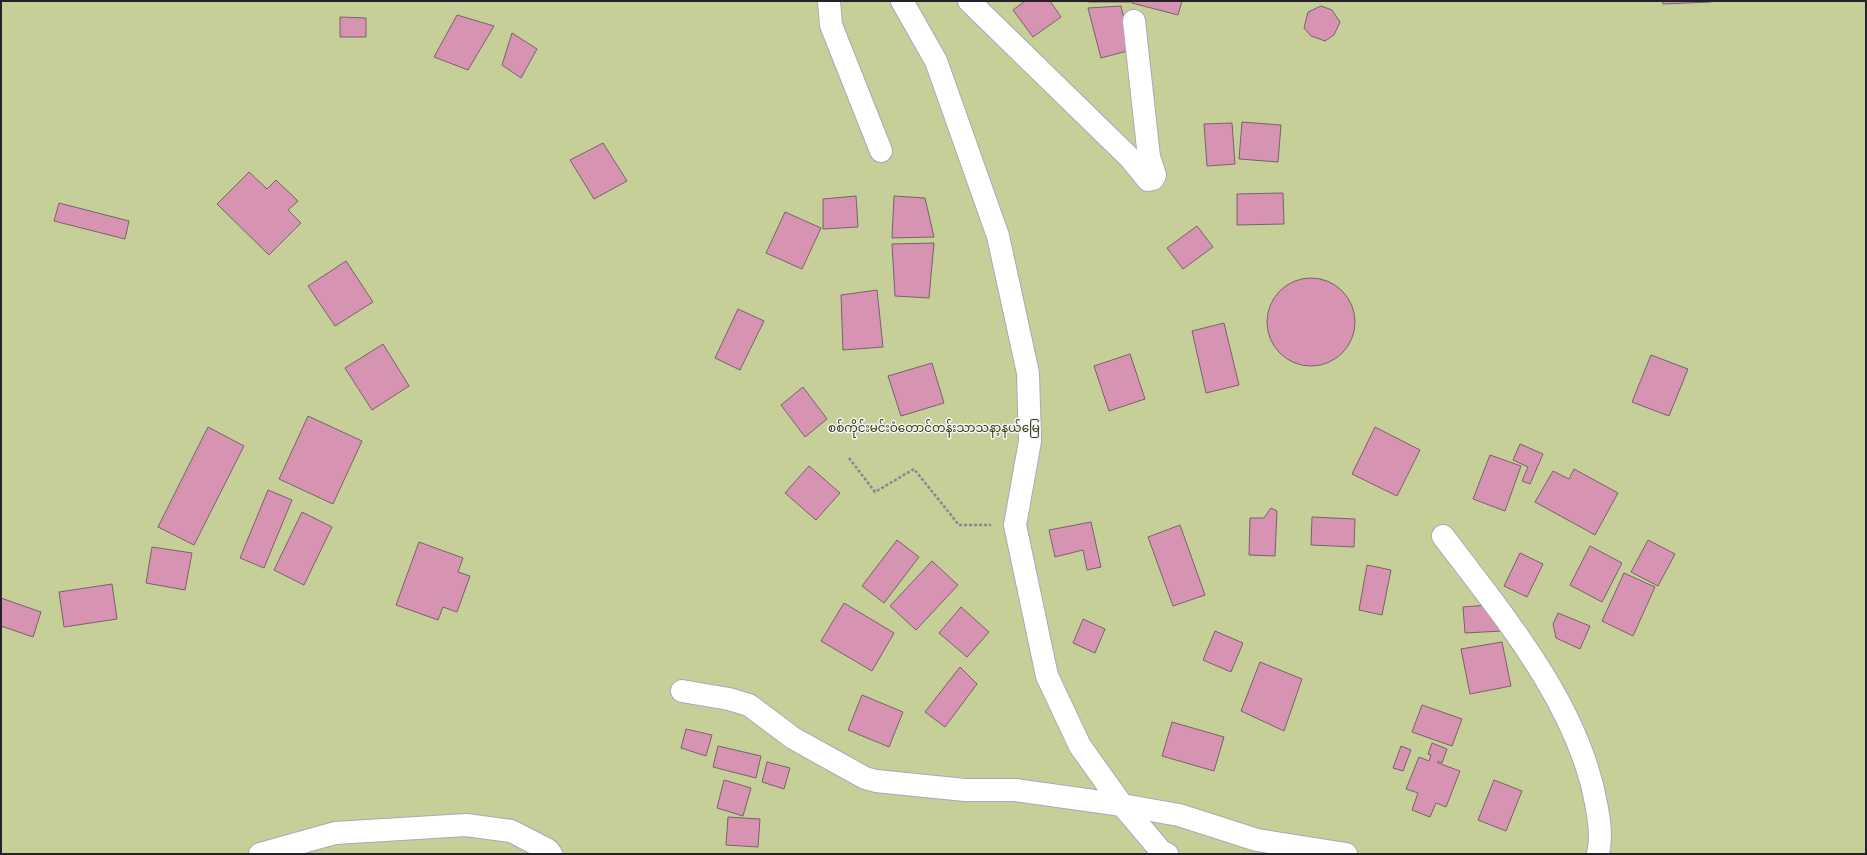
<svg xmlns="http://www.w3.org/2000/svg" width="1867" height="855" font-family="Rubik,'Noto Sans Myanmar',sans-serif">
  <rect width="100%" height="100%" fill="#ede5f9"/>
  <!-- green -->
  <rect fill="#c7cf98" x="1" y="1" width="1865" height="853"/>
  <!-- building -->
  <g fill="#d794b2" stroke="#76626a">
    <polygon points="1025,1 1050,1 1061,17 1033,37 1013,10"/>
    <rect x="1089" y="1" width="42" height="1"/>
    <polygon points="1133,1 1182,1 1178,15 1132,3"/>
    <polygon points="1663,1 1711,1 1711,2 1663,4"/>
    <polygon points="1121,6 1131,50 1101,58 1088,8"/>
    <polygon points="1321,6 1332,10 1340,22 1334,35 1325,41 1311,36 1304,28 1308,12"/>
    <polygon points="457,15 494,26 468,70 434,57"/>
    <polygon points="340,17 366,18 366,37 340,37"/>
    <polygon points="512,33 537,49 521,78 502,65"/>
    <polygon points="1242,122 1281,125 1278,162 1239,159"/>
    <polygon points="1232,123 1235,164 1207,166 1204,124"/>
    <polygon points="603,143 627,181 594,199 570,160"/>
    <polygon points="249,172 267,189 276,180 298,201 288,210 301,223 269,255 217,204"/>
    <polygon points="1283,193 1284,224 1237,225 1237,194"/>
    <polygon points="856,196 858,227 823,229 823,199"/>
    <polygon points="894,196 925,198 934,237 892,238"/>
    <polygon points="59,203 129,221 125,239 54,221"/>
    <polygon points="785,212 821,228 802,269 766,253"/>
    <polygon points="1197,226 1213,247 1183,269 1167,248"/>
    <polygon points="934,243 929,298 895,296 892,244"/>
    <polygon points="346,261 373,302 335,326 308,286"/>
    <circle cx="1311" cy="322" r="44"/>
    <polygon points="877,290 883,347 843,350 841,295"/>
    <polygon points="738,309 764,321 740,370 715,358"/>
    <polygon points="1224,323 1239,385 1206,393 1192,331"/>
    <polygon points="383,344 409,386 372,410 345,368"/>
    <polygon points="1130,354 1145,399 1109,411 1094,366"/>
    <polygon points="1651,355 1688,369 1669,416 1632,402"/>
    <polygon points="932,363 944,403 901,416 888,376"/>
    <polygon points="803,387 827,419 805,437 781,405"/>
    <polygon points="308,416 362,441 333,504 279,479"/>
    <polygon points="208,427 244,446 194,545 158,527"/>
    <polygon points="1375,427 1420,450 1397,496 1352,474"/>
    <polygon points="1520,444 1543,454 1530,484 1522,481 1528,467 1513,460"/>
    <polygon points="1490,455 1521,466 1505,511 1473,499"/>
    <polygon points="809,466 840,493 816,520 785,493"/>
    <polygon points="1574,469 1618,493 1595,535 1535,502 1553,471 1569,479"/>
    <polygon points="268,490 292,500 264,568 240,558"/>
    <polygon points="1271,508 1277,511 1275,556 1249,555 1250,518 1264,518"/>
    <polygon points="302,512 332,527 304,585 274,570"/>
    <polygon points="1312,517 1355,519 1354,547 1311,545"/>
    <polygon points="1091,522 1101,567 1087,570 1083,550 1055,557 1049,530"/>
    <polygon points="1180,525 1205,595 1173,606 1148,537"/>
    <polygon points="897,540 919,557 884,603 862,586"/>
    <polygon points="1648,540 1675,554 1658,586 1631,572"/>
    <polygon points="419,542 463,558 458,572 470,576 457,612 443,607 438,620 396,605"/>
    <polygon points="1590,546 1622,563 1602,602 1570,585"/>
    <polygon points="152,547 192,553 185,590 146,583"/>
    <polygon points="1520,553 1543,564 1527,597 1504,586"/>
    <polygon points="932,561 958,585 916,630 890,606"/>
    <polygon points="1367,565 1391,570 1382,615 1359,610"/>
    <polygon points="1624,573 1655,587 1633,636 1602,621"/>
    <polygon points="112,584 117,619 64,627 59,592"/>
    <polygon points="1,598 41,612 33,637 1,626"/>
    <polygon points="844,603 894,633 872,671 821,641"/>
    <polygon points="1488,605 1502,631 1465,633 1463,607"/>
    <polygon points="961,607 989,632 967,657 939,633"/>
    <polygon points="1558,613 1590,626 1580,649 1556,638 1553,624"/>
    <polygon points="1083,619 1105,629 1095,653 1073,643"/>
    <polygon points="1215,631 1243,643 1231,672 1203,660"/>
    <polygon points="1502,642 1511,686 1470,694 1461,649"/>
    <polygon points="1260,662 1302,679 1284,731 1241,711"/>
    <polygon points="960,667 977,684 945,727 925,712"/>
    <polygon points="862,695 903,712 889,747 848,730"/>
    <polygon points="1422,705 1462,719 1452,746 1412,732"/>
    <polygon points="1172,722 1224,737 1214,771 1162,756"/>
    <polygon points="686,729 712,735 706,756 681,748"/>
    <polygon points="1432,743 1447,749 1442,763 1438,761 1438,763 1460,771 1446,807 1436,803 1430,817 1412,810 1418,793 1406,789 1419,757 1429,761 1431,755 1428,754"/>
    <polygon points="718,746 761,756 756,778 713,767"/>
    <polygon points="1401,746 1411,750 1403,771 1393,768"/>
    <polygon points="767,762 790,768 784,789 762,782"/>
    <polygon points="724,780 751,788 743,816 717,808"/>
    <polygon points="1494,780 1522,791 1506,831 1478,820"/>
    <polygon points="728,817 760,819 758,847 726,845"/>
  </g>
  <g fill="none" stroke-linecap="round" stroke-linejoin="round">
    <!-- minor casing -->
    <g stroke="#ada6b8" stroke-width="24">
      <g id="minor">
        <polyline points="829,1 831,25 881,151"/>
        <polyline points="902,1 936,61 998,236 1028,373 1030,441 1015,525 1047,676 1080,746 1122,805 1161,851 1167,854"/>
        <polyline points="969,1 1131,159 1148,180 1153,179 1155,175 1149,157 1134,21"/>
        <path d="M1443,536C1502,614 1578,704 1596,803C1599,819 1602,837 1598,854"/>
        <polyline points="682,691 729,699 749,705 793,738 865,778 876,781 965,790 1015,790 1122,805 1179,815 1257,840 1346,854"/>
        <polyline points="260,854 335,833 466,825 511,831 548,850 551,854"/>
      </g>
    </g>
    <!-- path -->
    <polyline stroke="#8a8593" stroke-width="2.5" stroke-dasharray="3 2" stroke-linecap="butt" points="849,458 875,492 914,469 959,525 991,525"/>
    <!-- minor -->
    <use href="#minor" stroke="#fff" stroke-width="22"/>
  </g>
  <g text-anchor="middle" stroke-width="3" stroke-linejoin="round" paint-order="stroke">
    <!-- park labels -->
    <g font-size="12" fill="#373b07" stroke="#f8f5fd">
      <text x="934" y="432">စစ်ကိုင်းမင်းဝံတောင်တန်းသာသနာ့နယ်မြေ</text>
    </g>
  </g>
  <!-- border -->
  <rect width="1867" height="855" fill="none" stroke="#242128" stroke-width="4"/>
</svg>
